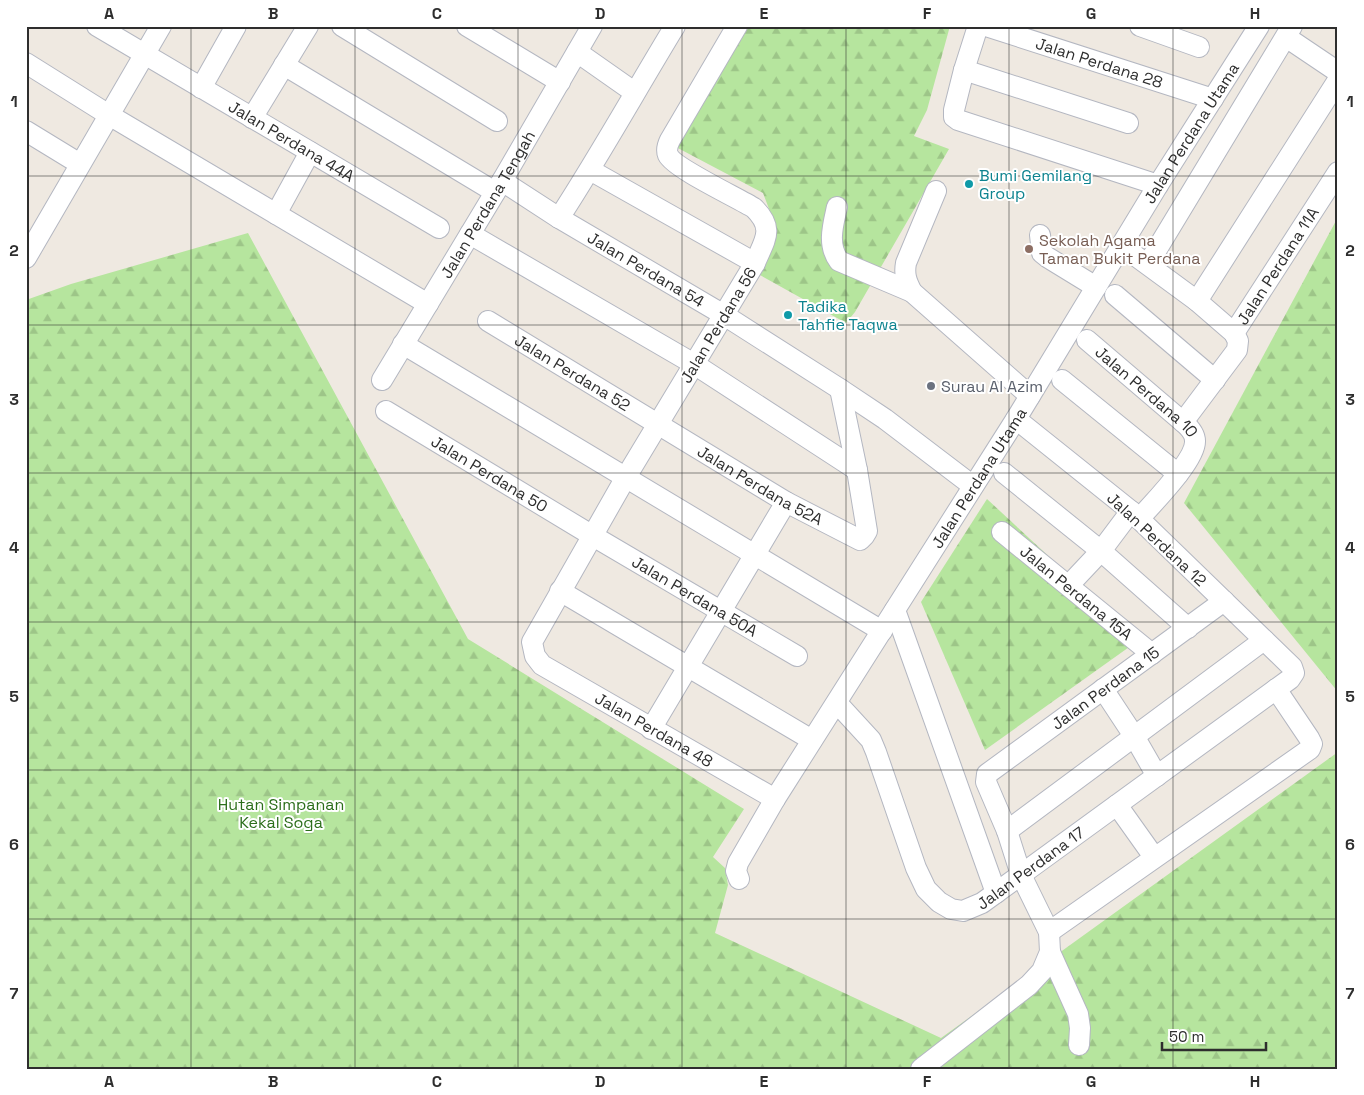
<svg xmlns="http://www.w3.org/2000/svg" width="1364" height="1095" font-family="'Space Grotesk',sans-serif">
  <defs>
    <pattern id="forest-firs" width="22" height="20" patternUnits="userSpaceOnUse" patternTransform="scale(1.25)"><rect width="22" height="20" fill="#b6e59e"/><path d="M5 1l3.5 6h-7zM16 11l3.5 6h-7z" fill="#9dc588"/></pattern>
  </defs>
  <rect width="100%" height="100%" fill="#efe9e1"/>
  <!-- forest -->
  <g fill="url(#forest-firs)">
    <polygon points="748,26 950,26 927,110 914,136 949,149 855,312 846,323 758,274 777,230 763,193 674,146"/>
    <polygon points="1338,217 1338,692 1184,503"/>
    <polygon points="248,233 468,639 744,809 713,857 725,868 728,885 715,933 941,1038 1338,752 1338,1069 26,1069 26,300 71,284"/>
    <polygon points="987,499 1139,640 985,750 921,602"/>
  </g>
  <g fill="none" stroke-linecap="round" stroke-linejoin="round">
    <!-- minor casing -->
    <g stroke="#b4b7c1" stroke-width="22">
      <g id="minor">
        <path id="s1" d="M97,26L439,228"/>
        <polyline points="342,26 497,121"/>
        <polyline points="467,26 560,82"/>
        <path id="s2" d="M737,26L670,140C668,144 666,150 668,155C674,168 738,198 754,208C775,229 765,239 755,263L626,477L532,642L535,656L542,665L775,799"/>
        <polyline points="978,26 964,70 954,110 954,117 958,120 1158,185"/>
        <path id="s3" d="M986,26L1213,99"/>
        <polyline points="1140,26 1199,47"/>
        <polyline points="1286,37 1338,72"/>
        <polyline points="577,52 634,92"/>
        <polyline points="26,63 109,115 428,304"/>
        <polyline points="284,65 495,192"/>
        <polyline points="964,70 1128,123"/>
        <polyline points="201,88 236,26"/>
        <polyline points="252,118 308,26"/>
        <polyline points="26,131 80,164"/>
        <polyline points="590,170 755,263"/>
        <path id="s4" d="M502,181L559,218L724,315L840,389L885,419L973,486"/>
        <path d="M936,191L906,263C904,274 906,281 912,292L1030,396"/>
        <path d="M837,207C833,225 827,245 839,261L912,292"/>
        <polyline points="276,214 310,152"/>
        <path d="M559,218C600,155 636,90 675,26"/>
        <polyline points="470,234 694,364 857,470"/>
        <polyline points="1040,235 1042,253 1047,257 1096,287"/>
        <polyline points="1122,246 1197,301 1234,333 1238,341 1237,350 1183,422"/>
        <polyline points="26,258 161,26"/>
        <polyline points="1148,264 1292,26"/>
        <polyline points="1115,295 1215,380"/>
        <polyline points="1197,301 1338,80"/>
        <path id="s5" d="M488,321L786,502L860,540L864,536L867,531L857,470L840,389"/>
        <path id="s6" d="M1234,333L1338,172"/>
        <path id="s7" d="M1087,340L1183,422C1189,427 1195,433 1195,441C1196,460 1152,504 1139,519"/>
        <polyline points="403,344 882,631"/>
        <path id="s8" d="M382,380L502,181L592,26"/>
        <polyline points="1062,380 1178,474"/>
        <path id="s9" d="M386,411L593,536L797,656"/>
        <polyline points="1004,473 1101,551 1188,628"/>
        <path id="s10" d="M1002,532L1152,654"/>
        <polyline points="1069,585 1101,551 1131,511"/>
        <polyline points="560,591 812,740"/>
        <polyline points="895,610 996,893"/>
        <polyline points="1103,689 1134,736 1157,776"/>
        <path id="s11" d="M837,703L871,740L876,752L916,868L926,889L939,902L951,909L963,911L982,903L1290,679L1294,673L1292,667L1131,511L1016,419"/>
        <polyline points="651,729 786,502"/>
        <polyline points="1117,805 1154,857"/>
        <polyline points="1007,831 1264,640"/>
        <path id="s12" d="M739,879L736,871L738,863L775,799L1016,419L1158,185L1259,26"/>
        <polyline points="1049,932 1310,749 1312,744 1309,738 1276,689"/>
        <polyline points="1050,952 1078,1014 1080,1028 1079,1045"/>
        <path id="s13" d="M921,1069L1029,985L1042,971L1050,952L1049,932L1021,875L1007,831L986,782L987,774L1224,601"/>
      </g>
    </g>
    <!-- minor -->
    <use href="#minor" stroke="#fff" stroke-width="20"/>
  </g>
  <!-- grid -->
  <path fill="none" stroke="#2e2e2e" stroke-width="1" stroke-opacity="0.55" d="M191,26V1069M355,26V1069M518,26V1069M682,26V1069M846,26V1069M1009,26V1069M1173,26V1069M26,176H1338M26,325H1338M26,473H1338M26,622H1338M26,770H1338M26,919H1338"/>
  <!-- markers -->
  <g fill="#0f9aa8" stroke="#fff" stroke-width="2">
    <circle cx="969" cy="184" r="5"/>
    <circle cx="788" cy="315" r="5"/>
  </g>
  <circle fill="#8d6e63" stroke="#fff" stroke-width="2" cx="1029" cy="249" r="5"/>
  <circle fill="#6b7280" stroke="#fff" stroke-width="2" cx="931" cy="386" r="5"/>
  <g text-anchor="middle" stroke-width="4" stroke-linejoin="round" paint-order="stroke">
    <!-- street labels -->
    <g font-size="16" fill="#2e2e2e" stroke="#fff">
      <text dy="6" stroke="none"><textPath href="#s3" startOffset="119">Jalan Perdana 28</textPath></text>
      <text dy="6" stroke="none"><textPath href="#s12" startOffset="876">Jalan Perdana Utama</textPath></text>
      <text dy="6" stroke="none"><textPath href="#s1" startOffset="226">Jalan Perdana 44A</textPath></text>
      <text dy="6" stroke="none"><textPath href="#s8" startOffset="205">Jalan Perdana Tengah</textPath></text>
      <text dy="6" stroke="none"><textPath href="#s6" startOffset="80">Jalan Perdana 11A</textPath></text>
      <text dy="6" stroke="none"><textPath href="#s4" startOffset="169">Jalan Perdana 54</textPath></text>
      <text transform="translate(718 325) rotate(-59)" y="6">Jalan Perdana 56</text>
      <text dy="6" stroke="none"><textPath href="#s5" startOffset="99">Jalan Perdana 52</textPath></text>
      <text dy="6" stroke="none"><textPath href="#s7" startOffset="79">Jalan Perdana 10</textPath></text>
      <text dy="6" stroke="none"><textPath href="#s9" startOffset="121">Jalan Perdana 50</textPath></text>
      <text dy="6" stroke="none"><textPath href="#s12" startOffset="471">Jalan Perdana Utama</textPath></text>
      <text dy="6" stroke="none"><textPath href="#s5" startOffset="318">Jalan Perdana 52A</textPath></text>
      <text transform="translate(1157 539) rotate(43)" y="6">Jalan Perdana 12</text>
      <text dy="6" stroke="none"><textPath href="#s10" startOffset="96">Jalan Perdana 15A</textPath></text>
      <text dy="6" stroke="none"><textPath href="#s9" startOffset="360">Jalan Perdana 50A</textPath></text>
      <text dy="6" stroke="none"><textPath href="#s13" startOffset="514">Jalan Perdana 15</textPath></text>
      <text dy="6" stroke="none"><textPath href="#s2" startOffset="905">Jalan Perdana 48</textPath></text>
      <text dy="6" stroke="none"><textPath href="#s11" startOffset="334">Jalan Perdana 17</textPath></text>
    </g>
    <!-- culture labels -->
    <g font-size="16" fill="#0d838f" stroke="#fff" text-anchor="start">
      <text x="979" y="181">Bumi Gemilang<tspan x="979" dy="18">Group</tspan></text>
      <text x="798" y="312">Tadika<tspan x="798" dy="18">Tahfie Taqwa</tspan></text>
    </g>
    <!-- education labels -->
    <g font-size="16" fill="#785e54" stroke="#fff" text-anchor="start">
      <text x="1039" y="246">Sekolah Agama<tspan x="1039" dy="18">Taman Bukit Perdana</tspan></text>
    </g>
    <!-- worship labels -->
    <g font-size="16" fill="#5b616d" stroke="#fff" text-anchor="start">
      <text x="941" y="392">Surau Al Azim</text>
    </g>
    <!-- park labels -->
    <g font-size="16" fill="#2c6e1b" stroke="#fff">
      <text x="281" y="810">Hutan Simpanan<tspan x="281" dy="18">Kekal Soga</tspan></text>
    </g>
  </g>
  <!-- border -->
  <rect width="1364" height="1095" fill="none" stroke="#ffffff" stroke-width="55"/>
  <!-- scale -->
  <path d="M1162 1042v8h104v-8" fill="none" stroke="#2e2e2e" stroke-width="2.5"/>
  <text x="1169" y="1042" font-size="15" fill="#2e2e2e" stroke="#ffffff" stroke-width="4" paint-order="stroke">50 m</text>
  <rect x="28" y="28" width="1308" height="1040" fill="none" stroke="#2e2e2e" stroke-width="2"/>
  <g font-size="16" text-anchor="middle" font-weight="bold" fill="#2e2e2e">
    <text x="109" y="19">A</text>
    <text x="273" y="19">B</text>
    <text x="437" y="19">C</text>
    <text x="600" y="19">D</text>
    <text x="764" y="19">E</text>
    <text x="927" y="19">F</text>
    <text x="1091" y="19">G</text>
    <text x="1255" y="19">H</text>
    <text x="14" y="107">1</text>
    <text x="1350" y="107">1</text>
    <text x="14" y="256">2</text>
    <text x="1350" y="256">2</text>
    <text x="14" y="405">3</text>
    <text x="1350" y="405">3</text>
    <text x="14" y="553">4</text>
    <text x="1350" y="553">4</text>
    <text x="14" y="702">5</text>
    <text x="1350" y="702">5</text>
    <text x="14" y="850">6</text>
    <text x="1350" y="850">6</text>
    <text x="14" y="999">7</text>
    <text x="1350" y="999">7</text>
    <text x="109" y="1087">A</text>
    <text x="273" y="1087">B</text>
    <text x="437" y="1087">C</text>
    <text x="600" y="1087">D</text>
    <text x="764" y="1087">E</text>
    <text x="927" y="1087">F</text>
    <text x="1091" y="1087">G</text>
    <text x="1255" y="1087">H</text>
  </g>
</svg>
